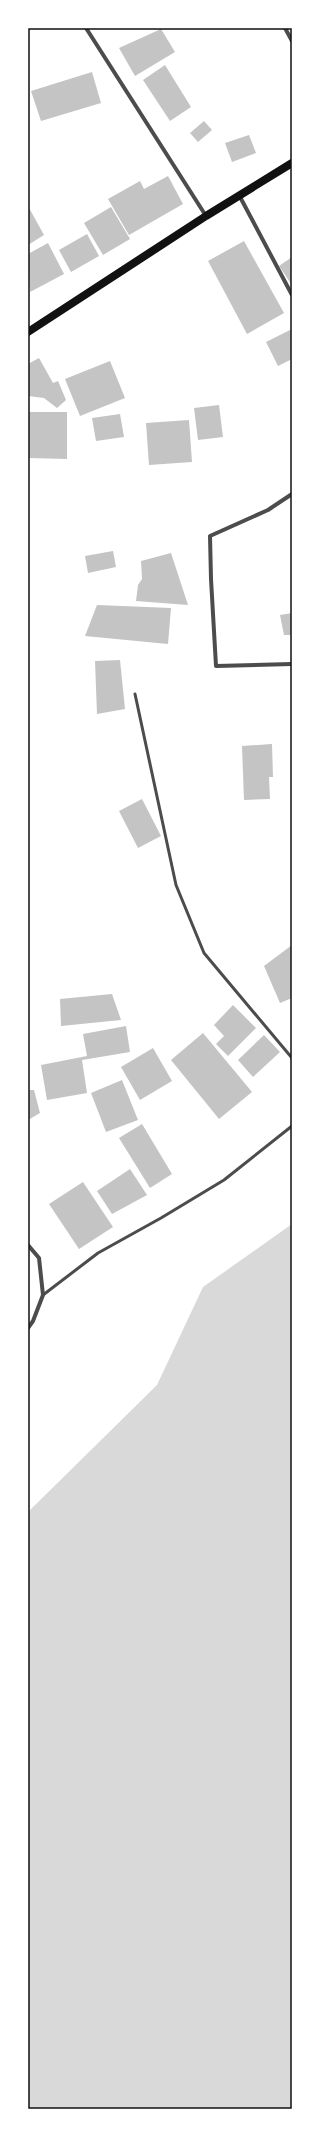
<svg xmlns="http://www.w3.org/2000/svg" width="320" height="2137" font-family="'Exo 2',sans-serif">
  <rect width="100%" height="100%" fill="#fff"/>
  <!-- water -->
  <polygon fill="#d9d9d9" points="292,1224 292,2109 28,2109 28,1512 157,1385 203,1287"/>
  <!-- building -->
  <g fill="#c4c4c4">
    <polygon points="161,29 175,52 135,76 119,48"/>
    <polygon points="165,65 191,107 170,121 143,80"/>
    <polygon points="92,72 101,103 41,121 31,91"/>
    <polygon points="204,121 212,130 198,142 190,133"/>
    <polygon points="249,135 256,153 232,162 225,143"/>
    <polygon points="168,176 183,204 129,235 108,199 140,181 144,189"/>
    <polygon points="28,206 44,235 28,245"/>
    <polygon points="111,207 130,239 103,255 84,223"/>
    <polygon points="87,234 99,256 71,272 59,250"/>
    <polygon points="244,241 284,313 247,334 208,261"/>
    <polygon points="48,243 64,274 30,292 28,254"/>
    <polygon points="292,257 292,285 279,266"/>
    <polygon points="292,329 292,359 278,366 266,342"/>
    <polygon points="39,358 53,383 58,381 66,400 57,408 44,398 28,396 28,364"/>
    <polygon points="110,361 125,398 80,416 65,379"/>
    <polygon points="219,405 223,437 198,440 194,408"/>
    <polygon points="28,412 67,412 67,459 28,458"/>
    <polygon points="120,414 124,437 96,441 92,418"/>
    <polygon points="189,420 192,462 149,465 146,423"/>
    <polygon points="113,551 116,567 88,573 85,556"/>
    <polygon points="171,553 188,605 136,601 138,585 142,579 141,561"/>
    <polygon points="97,605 171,608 168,644 85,636"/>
    <polygon points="292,613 292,635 284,635 280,615"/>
    <polygon points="120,660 125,709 97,714 95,661"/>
    <polygon points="272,744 273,777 269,777 270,799 244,800 242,746"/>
    <polygon points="142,799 161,836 138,848 119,811"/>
    <polygon points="292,945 292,998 280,1003 264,966"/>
    <polygon points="112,994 121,1020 61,1026 60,999"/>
    <polygon points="233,1005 256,1028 228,1056 216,1044 224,1036 214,1025"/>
    <polygon points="126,1026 130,1052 82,1060 87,1093 47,1100 41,1065 87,1056 83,1034"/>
    <polygon points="203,1033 252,1092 219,1119 171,1060"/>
    <polygon points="264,1035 280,1052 253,1077 238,1060"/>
    <polygon points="153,1048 172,1081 140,1100 121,1067"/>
    <polygon points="122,1080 138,1120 106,1132 91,1093"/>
    <polygon points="28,1090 34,1090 40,1113 28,1120"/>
    <polygon points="142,1124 172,1174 150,1188 119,1138"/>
    <polygon points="130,1169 147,1195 112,1214 97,1191"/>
    <polygon points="83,1182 113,1227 79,1249 49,1204"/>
  </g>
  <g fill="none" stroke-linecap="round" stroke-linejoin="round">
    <!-- service -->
    <g stroke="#4c4c4c" stroke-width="3">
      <polyline points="135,694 176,885 204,953 292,1058"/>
      <polyline points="43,1295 98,1253 161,1218 224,1180 292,1126"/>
    </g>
    <!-- minor -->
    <g stroke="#4c4c4c" stroke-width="4">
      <polyline points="86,28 206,216"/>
      <polyline points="285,28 292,41"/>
      <polyline points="239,195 292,295"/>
      <polyline points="292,494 268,510 210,536 211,579 216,666 292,664"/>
      <polyline points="28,1245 39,1258 43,1295 33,1321 28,1328"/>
    </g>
    <!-- secondary -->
    <polyline stroke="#111" stroke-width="8" points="28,332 206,216 292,163"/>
  </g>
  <!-- border -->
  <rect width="320" height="2137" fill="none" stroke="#ffffff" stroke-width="58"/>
  <rect x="29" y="29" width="262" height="2079" fill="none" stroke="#111" stroke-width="1.5"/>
</svg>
